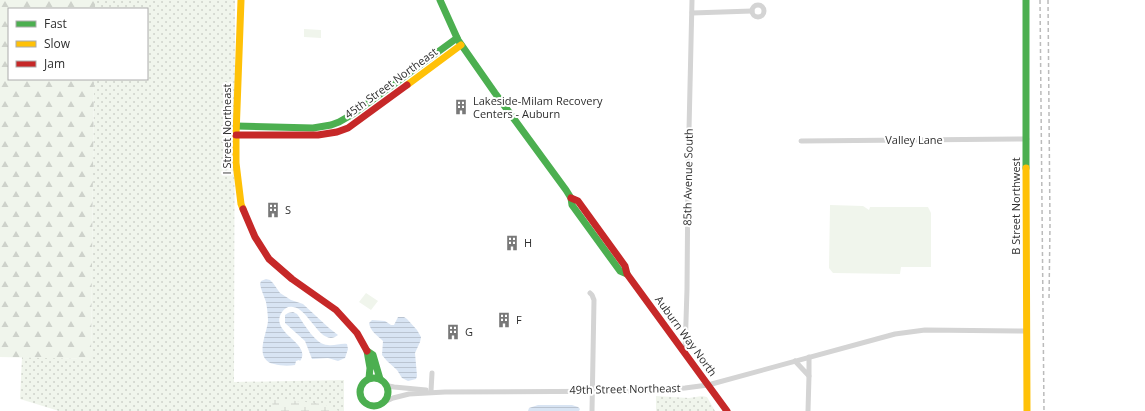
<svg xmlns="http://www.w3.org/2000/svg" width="1145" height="411" font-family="'Open Sans',sans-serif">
  <defs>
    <pattern id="grass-dots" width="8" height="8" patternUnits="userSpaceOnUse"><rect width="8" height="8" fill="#f0f5ec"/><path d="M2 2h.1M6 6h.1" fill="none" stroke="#ced2cb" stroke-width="1.8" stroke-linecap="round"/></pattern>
    <pattern id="forest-firs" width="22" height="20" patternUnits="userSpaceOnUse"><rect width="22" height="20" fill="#f0f5ec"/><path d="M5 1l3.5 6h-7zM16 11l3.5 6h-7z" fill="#ced2cb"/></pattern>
    <pattern id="wetland-marsh" width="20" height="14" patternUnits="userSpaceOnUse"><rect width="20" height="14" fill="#f0f5ec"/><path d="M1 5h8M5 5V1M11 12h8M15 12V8" fill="none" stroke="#ced2cb"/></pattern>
    <pattern id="water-rules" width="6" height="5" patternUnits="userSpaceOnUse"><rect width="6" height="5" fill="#d8e4f3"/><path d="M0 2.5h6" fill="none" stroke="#bac4d1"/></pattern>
  </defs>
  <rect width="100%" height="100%" fill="#fff"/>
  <!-- grass -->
  <g fill="url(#grass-dots)">
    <polygon points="95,0 235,0 234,382 344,380 344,411 59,411 20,399 22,357 91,359 94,79 147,79 147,9 95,9"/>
    <polygon points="656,396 689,398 702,396 707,397 715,411 656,411"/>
  </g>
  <!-- forest -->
  <polygon fill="url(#forest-firs)" points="0,0 95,0 95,9 9,9 9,79 94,79 91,359 0,357"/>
  <!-- wetland -->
  <polygon fill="url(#wetland-marsh)" points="272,400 287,400 324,404 339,411 273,411"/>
  <!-- green -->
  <g fill="#f0f5ec">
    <polygon points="304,29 321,30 321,38 304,37"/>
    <polygon points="830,205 863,206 869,210 870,207 928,207 931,213 931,267 901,267 900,274 833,273 829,268"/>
    <polygon points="366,293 378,301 371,310 359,302"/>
  </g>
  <!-- water -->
  <g fill="url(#water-rules)">
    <path d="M266,279L270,280L273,283L280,293L291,300L303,304L329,328L338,335C321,349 309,308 293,307C288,306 285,308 282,312C268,333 313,343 300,361L299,360L296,361L295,365C289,366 281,366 274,364C253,359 267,334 268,321C268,315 267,307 266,302C264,296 261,290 260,284L261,281Z"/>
    <path d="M293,312L297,314C304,323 315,345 328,345C334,346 341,343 347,344L348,349L345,358L338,361L328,358L312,359L305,341L285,323V315L288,313Z"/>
    <path d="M398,317H404L407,319L417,330L421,337L420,342L415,353L417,376L416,379L408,381L402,378L397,370L387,361L382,355L383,341C378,336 370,331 369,323L372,320L385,321L391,325H394Z"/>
    <polygon points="538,405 572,405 578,407 580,409 579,411 528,411 529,408"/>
  </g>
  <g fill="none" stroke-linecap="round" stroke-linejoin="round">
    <!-- street -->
    <g stroke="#d4d4d4" stroke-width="5">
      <circle cx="758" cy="11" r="6"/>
      <polyline points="692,13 752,11"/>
      <polyline points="801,141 1027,139"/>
      <polyline points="590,293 592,295 594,300 592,411"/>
      <polyline points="685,353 687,289 688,173 692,0"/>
      <polyline points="795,361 809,376 809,357"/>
      <polyline points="384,382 389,386 394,387 426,390"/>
      <polyline points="431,391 432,373"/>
      <polyline points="382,403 393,398 409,394 445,392 647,391 685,388 708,385 895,334 925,330 1027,331"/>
      <polyline points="808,411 809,376"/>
    </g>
    <!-- fast -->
    <g stroke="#4caf50" stroke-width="7">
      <polyline points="440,0 458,40 495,93 566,190 571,198 572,205 620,271 627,274"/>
      <polyline points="1026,0 1026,168"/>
      <polyline points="236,126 313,128 331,125 339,122 353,114 457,38"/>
      <polyline points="369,378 370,368 367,351 373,355 380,379"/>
      <circle cx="374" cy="392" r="14"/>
    </g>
    <!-- slow -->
    <g stroke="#ffc107" stroke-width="7">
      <polyline points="241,0 236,135 236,163 241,204 243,209"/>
      <polyline points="407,85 461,45"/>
      <polyline points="1026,168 1027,411"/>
    </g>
    <!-- jam -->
    <g stroke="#c62828" stroke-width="7">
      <polyline points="236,135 318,135 337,132 348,128 407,85"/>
      <polyline points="571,198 578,201 625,266 627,274 727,411"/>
      <polyline points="243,209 255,237 269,259 292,279 336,310 357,333 367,351"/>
    </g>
    <!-- rail -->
    <g stroke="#bbb" stroke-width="1.5" stroke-dasharray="4 3" stroke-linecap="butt">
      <polyline points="1040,0 1044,411"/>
      <polyline points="1048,0 1050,225 1049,301"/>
    </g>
  </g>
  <!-- icons -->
  <defs>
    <g id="building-bare" transform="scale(1.2)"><path d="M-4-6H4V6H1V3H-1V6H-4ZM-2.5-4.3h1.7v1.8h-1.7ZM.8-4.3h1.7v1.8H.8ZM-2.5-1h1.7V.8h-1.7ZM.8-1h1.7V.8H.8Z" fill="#787878" stroke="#fff" stroke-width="2.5" paint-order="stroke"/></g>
  </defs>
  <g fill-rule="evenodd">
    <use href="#building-bare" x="461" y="107"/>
    <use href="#building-bare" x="273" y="210"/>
    <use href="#building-bare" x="512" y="243"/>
    <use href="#building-bare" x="504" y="320"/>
    <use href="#building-bare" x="453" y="332"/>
  </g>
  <g text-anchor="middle" stroke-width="4" stroke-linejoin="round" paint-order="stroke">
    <!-- street labels -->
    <g font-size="11" fill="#2f2f2f" stroke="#fff">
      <text transform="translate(391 83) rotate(-36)" y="4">45th Street Northeast</text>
      <text transform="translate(227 129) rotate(-90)" y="4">I Street Northeast</text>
      <text x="914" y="144">Valley Lane</text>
      <text transform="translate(688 177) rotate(-89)" y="4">85th Avenue South</text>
      <text transform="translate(1016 206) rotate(-90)" y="4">B Street Northwest</text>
      <text transform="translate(686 336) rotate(54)" y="4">Auburn Way North</text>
      <text transform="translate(625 389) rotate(-1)" y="4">49th Street Northeast</text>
    </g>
    <!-- poi labels -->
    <g font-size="11" fill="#2f2f2f" stroke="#fff" text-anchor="start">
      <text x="473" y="105">Lakeside-Milam Recovery<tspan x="473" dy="13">Centers - Auburn</tspan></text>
      <text x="285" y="214">S</text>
      <text x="524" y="247">H</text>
      <text x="516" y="324">F</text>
      <text x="465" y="336">G</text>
    </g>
  </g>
  <!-- legend -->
  <rect x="8" y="8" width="140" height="72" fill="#ffffff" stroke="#acacac"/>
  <rect x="16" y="21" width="20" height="6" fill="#4caf50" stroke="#acacac"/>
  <text x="44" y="28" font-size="12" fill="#2f2f2f">Fast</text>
  <rect x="16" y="41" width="20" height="6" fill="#ffc107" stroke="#acacac"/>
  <text x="44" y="48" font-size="12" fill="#2f2f2f">Slow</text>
  <rect x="16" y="61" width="20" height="6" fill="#c62828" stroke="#acacac"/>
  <text x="44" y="68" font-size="12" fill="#2f2f2f">Jam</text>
</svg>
